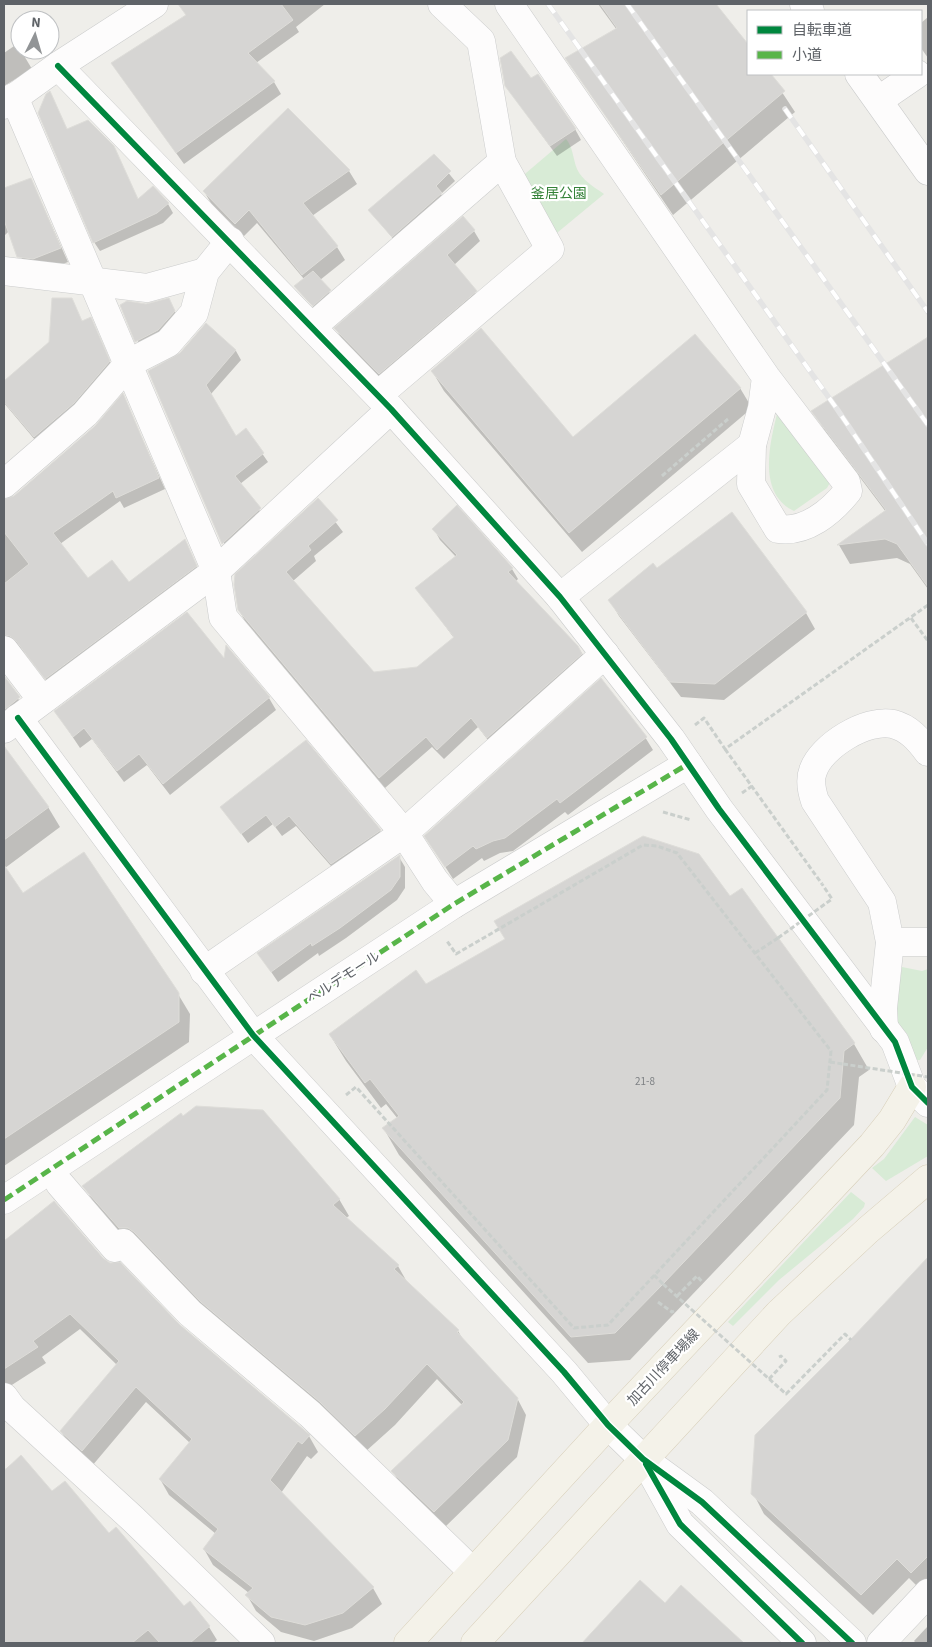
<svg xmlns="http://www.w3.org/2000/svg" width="932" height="1647" font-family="'Source Sans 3','Noto Sans JP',sans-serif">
  <rect width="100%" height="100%" fill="#efeeea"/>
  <!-- green -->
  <g fill="#d8ebd6">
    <path d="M566,139C573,147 573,159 577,169C582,180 594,187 604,194L552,237L519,179Z"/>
    <path d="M777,414L832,479L827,488L794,511C758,494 769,446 777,414Z"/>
    <polygon points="902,967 922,971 928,969 928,1047 920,1060 911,1060 908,1035 894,1020"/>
    <polygon points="915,1117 928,1125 928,1156 886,1181 872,1168 884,1159"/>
    <polygon points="851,1192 865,1203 864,1207 853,1219 779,1280 733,1326 728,1322"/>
  </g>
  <!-- shadow -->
  <g fill="#0003">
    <polygon points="196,4 325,4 296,27 299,32 256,63 274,82 281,94 184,164 112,64 187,15 185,12"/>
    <polygon points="598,4 715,4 748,46 748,74 770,74 795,112 673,215 567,59 617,30"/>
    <polygon points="928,17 928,58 921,48 921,23"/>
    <polygon points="17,44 32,69 4,86 4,53"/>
    <polygon points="531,79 575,129 581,140 557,156 506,86"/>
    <polygon points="288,110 349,171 357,184 312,216 337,247 345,260 320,280 332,296 316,310 295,287 304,279 257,223 244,236 212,205 204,191"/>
    <polygon points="67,130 138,201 168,204 173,213 163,223 100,251 94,242"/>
    <polygon points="434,155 455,181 441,194 446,203 398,245 370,210"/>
    <polygon points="31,179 68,262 42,272 27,270 9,231 4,236 4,190"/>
    <polygon points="474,231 480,241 454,265 482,302 385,384 342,339 336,329"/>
    <polygon points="71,300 82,322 90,319 115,373 41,447 4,403 4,383 50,343"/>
    <polygon points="169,300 180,322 143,352 121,305 146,306"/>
    <polygon points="206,325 236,351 241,360 211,394 235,438 246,430 268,462 240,484 265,518 228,552 149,372 180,354"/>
    <polygon points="928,339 928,589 910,564 897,558 850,564 839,545 886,512 825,431 813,411"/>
    <polygon points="432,371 573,439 740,388 752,408 582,552 444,391"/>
    <polygon points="123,396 165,489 124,508 120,501 60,544 88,580 129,584 185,541 202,578 53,689 24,652 18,647 4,648 4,500 15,497 96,427"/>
    <polygon points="318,499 343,532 314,556 316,561 293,581 373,673 417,669 454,638 417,588 456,557 440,540 434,529 512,569 518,579 515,582 580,650 586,660 494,748 478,727 444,759 432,747 385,788 245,621 239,610"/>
    <polygon points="731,514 806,613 815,629 724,700 681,697 619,616 610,601 657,569"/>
    <polygon points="225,661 269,698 276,710 170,795 147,765 124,782 92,739 80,748 56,712"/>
    <polygon points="4,678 25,709 4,726"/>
    <polygon points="645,737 653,750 568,815 565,812 513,851 500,853 484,861 482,858 453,879 434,849"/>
    <polygon points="306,742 380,831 386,841 338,874 296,826 282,836 273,824 248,843 222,807"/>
    <polygon points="12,759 48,807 60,827 5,868 23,895 178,994 190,1014 189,1042 4,1166 4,765"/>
    <polygon points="399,857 405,867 405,888 397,900 346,938 319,956 318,953 278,982 259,954"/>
    <polygon points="741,890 854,1044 869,1070 859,1077 854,1125 630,1360 588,1363 399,1155 384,1129 398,1119 386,1104 381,1108 346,1061 330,1035 426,985 730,898"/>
    <polygon points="84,1186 339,1199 349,1216 346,1218 398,1266 407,1282 458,1331 464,1341 517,1398 526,1415 517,1457 444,1528 402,1488 393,1471 462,1405 437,1379 395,1425 365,1452 129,1245 94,1203"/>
    <polygon points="54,1203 103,1259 309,1436 318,1452 311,1459 307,1456 281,1493 373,1588 382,1604 352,1628 314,1641 281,1632 256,1611 247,1595 249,1593 213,1565 204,1549 216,1534 169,1495 160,1479 190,1443 146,1402 92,1466 70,1446 61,1431 117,1365 80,1329 42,1357 46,1363 4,1390 4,1241"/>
    <polygon points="927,1261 928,1587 923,1592 909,1578 873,1615 764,1514 753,1493 853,1339"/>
    <polygon points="21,1457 52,1493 108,1535 184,1608 209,1627 217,1640 213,1643 4,1643 4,1470"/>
    <polygon points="681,1587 742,1643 597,1643 592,1634 665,1605"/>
    <polygon points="928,1626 928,1643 916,1643 914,1641"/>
  </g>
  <!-- building -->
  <g fill="#d6d5d3" stroke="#deddd9">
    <polygon points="178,4 281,4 293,20 248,53 275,81 176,153 111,63 186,15"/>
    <polygon points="600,4 716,4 748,44 748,74 771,74 785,91 661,195 565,58 617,28"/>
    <polygon points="511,51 531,78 538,74 576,129 550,146 505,86 500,58"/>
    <polygon points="50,91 67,129 88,120 114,146 138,199 153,186 169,203 157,213 93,243 38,113 46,94"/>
    <polygon points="288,108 350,170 303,203 338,246 302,275 249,210 235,224 203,191"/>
    <polygon points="434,154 451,171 436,186 442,193 392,237 368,210"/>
    <polygon points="31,178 61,248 33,259 17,257 4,220 4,188"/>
    <polygon points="463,216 475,230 447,255 477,291 379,374 334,328"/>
    <polygon points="313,271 331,290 313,306 294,286"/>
    <polygon points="52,298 72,298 82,321 91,317 110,361 74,403 34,437 4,402 4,381 49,342"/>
    <polygon points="169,298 175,311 158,330 135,342 120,305 127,301 146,304"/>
    <polygon points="206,323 236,350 206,385 236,436 246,428 264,453 235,476 261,508 222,544 148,371 180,353"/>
    <polygon points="481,328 573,437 695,334 741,388 569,533 431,371"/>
    <polygon points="928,337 928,587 897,544 885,539 837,545 886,510 811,411"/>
    <polygon points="123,393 159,478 116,498 113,491 53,533 88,578 112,560 129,582 185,539 197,566 45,679 16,641 10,636 4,635 4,584 29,564 4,532 4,499 14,496 95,426"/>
    <polygon points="318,498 338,520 308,546 311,550 286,572 374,672 417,667 454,637 415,588 457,555 432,529 457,505 513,568 508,572 578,646 582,654 487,738 471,718 437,750 426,737 379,778 238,610 234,585 235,574"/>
    <polygon points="732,512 807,612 715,684 670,682 608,600 653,563 657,568"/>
    <polygon points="187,612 224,658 226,645 270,697 163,784 139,754 117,771 84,728 73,737 54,711"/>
    <polygon points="4,676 20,697 4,710"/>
    <polygon points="601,678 647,737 560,803 557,799 505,838 493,841 476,849 473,846 445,867 424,836"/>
    <polygon points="306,740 381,830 331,864 289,816 275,827 266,815 241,834 220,807"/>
    <polygon points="4,746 49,807 4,840"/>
    <polygon points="643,836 699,854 730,896 742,888 855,1043 844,1051 840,1098 663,1284 615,1333 571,1337 382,1128 399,1116 370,1079 365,1083 329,1034 416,970 426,984 505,939 494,921"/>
    <polygon points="84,852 179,993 179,1022 4,1139 4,865 23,893"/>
    <polygon points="400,855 400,877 391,890 340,928 312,946 311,943 271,972 257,953"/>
    <polygon points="196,1106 263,1110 340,1199 333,1205 399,1265 394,1269 459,1330 457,1332 518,1398 508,1440 434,1512 391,1471 464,1402 427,1364 385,1409 355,1436 320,1402 201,1302 134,1232 128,1228 119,1228 82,1186 181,1113 183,1116"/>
    <polygon points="54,1201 103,1258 110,1263 120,1262 180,1325 310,1435 302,1444 298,1441 270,1480 374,1587 343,1613 305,1625 271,1617 245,1595 253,1588 203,1549 218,1529 159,1479 192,1439 136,1387 82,1451 60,1431 119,1361 70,1314 33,1341 38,1347 4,1369 4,1241"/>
    <polygon points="928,1257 928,1556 911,1573 897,1559 861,1595 751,1494 755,1435 852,1338"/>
    <polygon points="21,1455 52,1491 65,1481 109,1533 116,1527 184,1606 190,1601 210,1626 190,1643 160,1643 148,1630 132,1643 4,1643 4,1471"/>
    <polygon points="640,1580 665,1603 681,1585 744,1643 582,1643"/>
  </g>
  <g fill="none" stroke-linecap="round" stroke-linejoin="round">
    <!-- minor casing -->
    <g stroke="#cbcccc" stroke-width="29">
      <g id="minor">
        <path d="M509,4L766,377L846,482L848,491C831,512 806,533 778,529L751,484L752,445L762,408L766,377"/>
        <polyline points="804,4 810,11"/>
        <polyline points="58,66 391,409 560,597 671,739 719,809 895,1042 912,1087 928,1103"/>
        <polyline points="859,74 928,171"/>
        <polyline points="14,97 216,571 223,617 404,833 435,881 454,904"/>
        <polyline points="879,100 917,74"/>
        <polyline points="4,105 58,66 154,4"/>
        <polyline points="4,271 147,288 205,272"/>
        <polyline points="312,327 502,162"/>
        <polyline points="378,395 550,249 502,162 481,41 442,4"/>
        <polyline points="4,484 85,414 129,363 168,343 194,313 205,272 230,241"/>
        <polyline points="560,597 752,445"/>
        <polyline points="4,650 42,700"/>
        <polyline points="18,718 253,1035 564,1372 608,1425 643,1459 702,1502 852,1643"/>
        <polyline points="4,729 216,571 391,409"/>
        <polyline points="890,942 928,942"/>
        <polyline points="204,971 404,833 605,654"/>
        <path d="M884,1029L883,1008L890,942L882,902L815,801C812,792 809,781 813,771C821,746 867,718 893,724C909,728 919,740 928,752"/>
        <polyline points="60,1184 115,1248 123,1243 190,1313 310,1414 473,1572"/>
        <polyline points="4,1200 454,904 688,764"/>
        <polyline points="4,1397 12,1408 133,1519 261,1643"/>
        <polyline points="648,1466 680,1524 802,1643"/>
        <polyline points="881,1643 928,1593"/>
      </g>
    </g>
    <!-- major casing -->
    <g stroke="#d7ceb8" stroke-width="29">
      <g id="major">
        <polyline points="408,1643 608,1425 872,1145 892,1120 912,1087"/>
        <polyline points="475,1643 779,1313 868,1230 928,1179"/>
      </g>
    </g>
    <!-- path -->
    <g stroke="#cacfcc" stroke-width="3" stroke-dasharray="5 2.5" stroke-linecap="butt">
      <polyline points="662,476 728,419"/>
      <polyline points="911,618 928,641"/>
      <polyline points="695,725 704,718 725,749 928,605"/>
      <polyline points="725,749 822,884"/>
      <polyline points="742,793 752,786"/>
      <polyline points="663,812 691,820"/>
      <polyline points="755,953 778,938"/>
      <polyline points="830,1062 843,1064"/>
      <polyline points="346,1095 356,1087 574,1328 608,1325 827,1090 831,1051 677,853 657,846 643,845 456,954 447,941"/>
      <polyline points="654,1275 663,1284"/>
      <polyline points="677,1296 697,1276 703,1283"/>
      <polyline points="658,1302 672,1312 674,1311"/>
      <polyline points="769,1379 786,1361 781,1356 779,1357"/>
    </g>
    <!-- minor -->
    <use href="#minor" stroke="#fdfcfc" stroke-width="28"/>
    <!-- major -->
    <use href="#major" stroke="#f4f2e9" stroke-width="28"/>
    <!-- rail casing -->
    <g stroke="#e4e4e4" stroke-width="5.5">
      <g id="rail">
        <polyline points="548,4 837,409 928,544"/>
        <polyline points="627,4 928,425"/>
        <polyline points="785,109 928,312"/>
      </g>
    </g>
    <!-- rail -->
    <use href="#rail" stroke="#fff" stroke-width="4" stroke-dasharray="11" stroke-linecap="butt"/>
    <!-- path-bridge -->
    <g stroke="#cacfcc" stroke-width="3" stroke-dasharray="5 2.5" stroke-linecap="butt">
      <polyline points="778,938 832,899 822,884"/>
      <polyline points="843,1064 928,1077"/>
      <polyline points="663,1284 786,1394 845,1334 851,1340"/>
    </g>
    <!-- quiet -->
    <polyline stroke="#58b549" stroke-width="5" stroke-dasharray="10 5" stroke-linecap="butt" points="4,1200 454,904 688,764"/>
    <!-- cycleway casing -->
    <g stroke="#fff" stroke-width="9">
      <g id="cycleway">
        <polyline points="58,66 391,409 560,597 671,739 719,809 895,1042 912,1087 928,1103"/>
        <polyline points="18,718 253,1035 564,1372 608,1425 643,1459 702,1502 852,1643"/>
        <polyline points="646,1464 680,1524 802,1643"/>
      </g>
    </g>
    <!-- cycleway -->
    <use href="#cycleway" stroke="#00873e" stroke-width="6"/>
  </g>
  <g text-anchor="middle" stroke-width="4.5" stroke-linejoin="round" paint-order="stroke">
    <!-- number labels -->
    <g font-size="11" fill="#7e8184">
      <text x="645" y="1085">21-8</text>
    </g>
    <!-- park labels -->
    <g font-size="14" fill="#348238" stroke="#fff">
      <text x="559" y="198">釜居公園</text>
    </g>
    <!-- street labels -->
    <g font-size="14" fill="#5f6368" stroke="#fff">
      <text transform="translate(343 977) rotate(-33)" y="5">ベルデモール</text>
      <text transform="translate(663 1367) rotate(-47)" y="5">加古川停車場線</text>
    </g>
  </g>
  <!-- border -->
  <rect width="932" height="1647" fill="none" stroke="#5f6368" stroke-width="10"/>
  <!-- legend -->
  <rect x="747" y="10" width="175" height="65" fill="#ffffff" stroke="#bfc1c3"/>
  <rect x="757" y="26" width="25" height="8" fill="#00873e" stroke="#bfc1c3"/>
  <text x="792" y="35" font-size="15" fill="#5f6368">自転車道</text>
  <rect x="757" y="51" width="25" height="8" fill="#58b549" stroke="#bfc1c3"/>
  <text x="792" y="60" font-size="15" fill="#5f6368">小道</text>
  <!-- north arrow -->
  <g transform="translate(35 35) rotate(5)"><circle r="24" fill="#ffffff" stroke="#bfc1c3"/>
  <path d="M0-4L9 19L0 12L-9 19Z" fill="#919496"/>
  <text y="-8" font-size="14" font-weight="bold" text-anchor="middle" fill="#5f6368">N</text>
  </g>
</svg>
